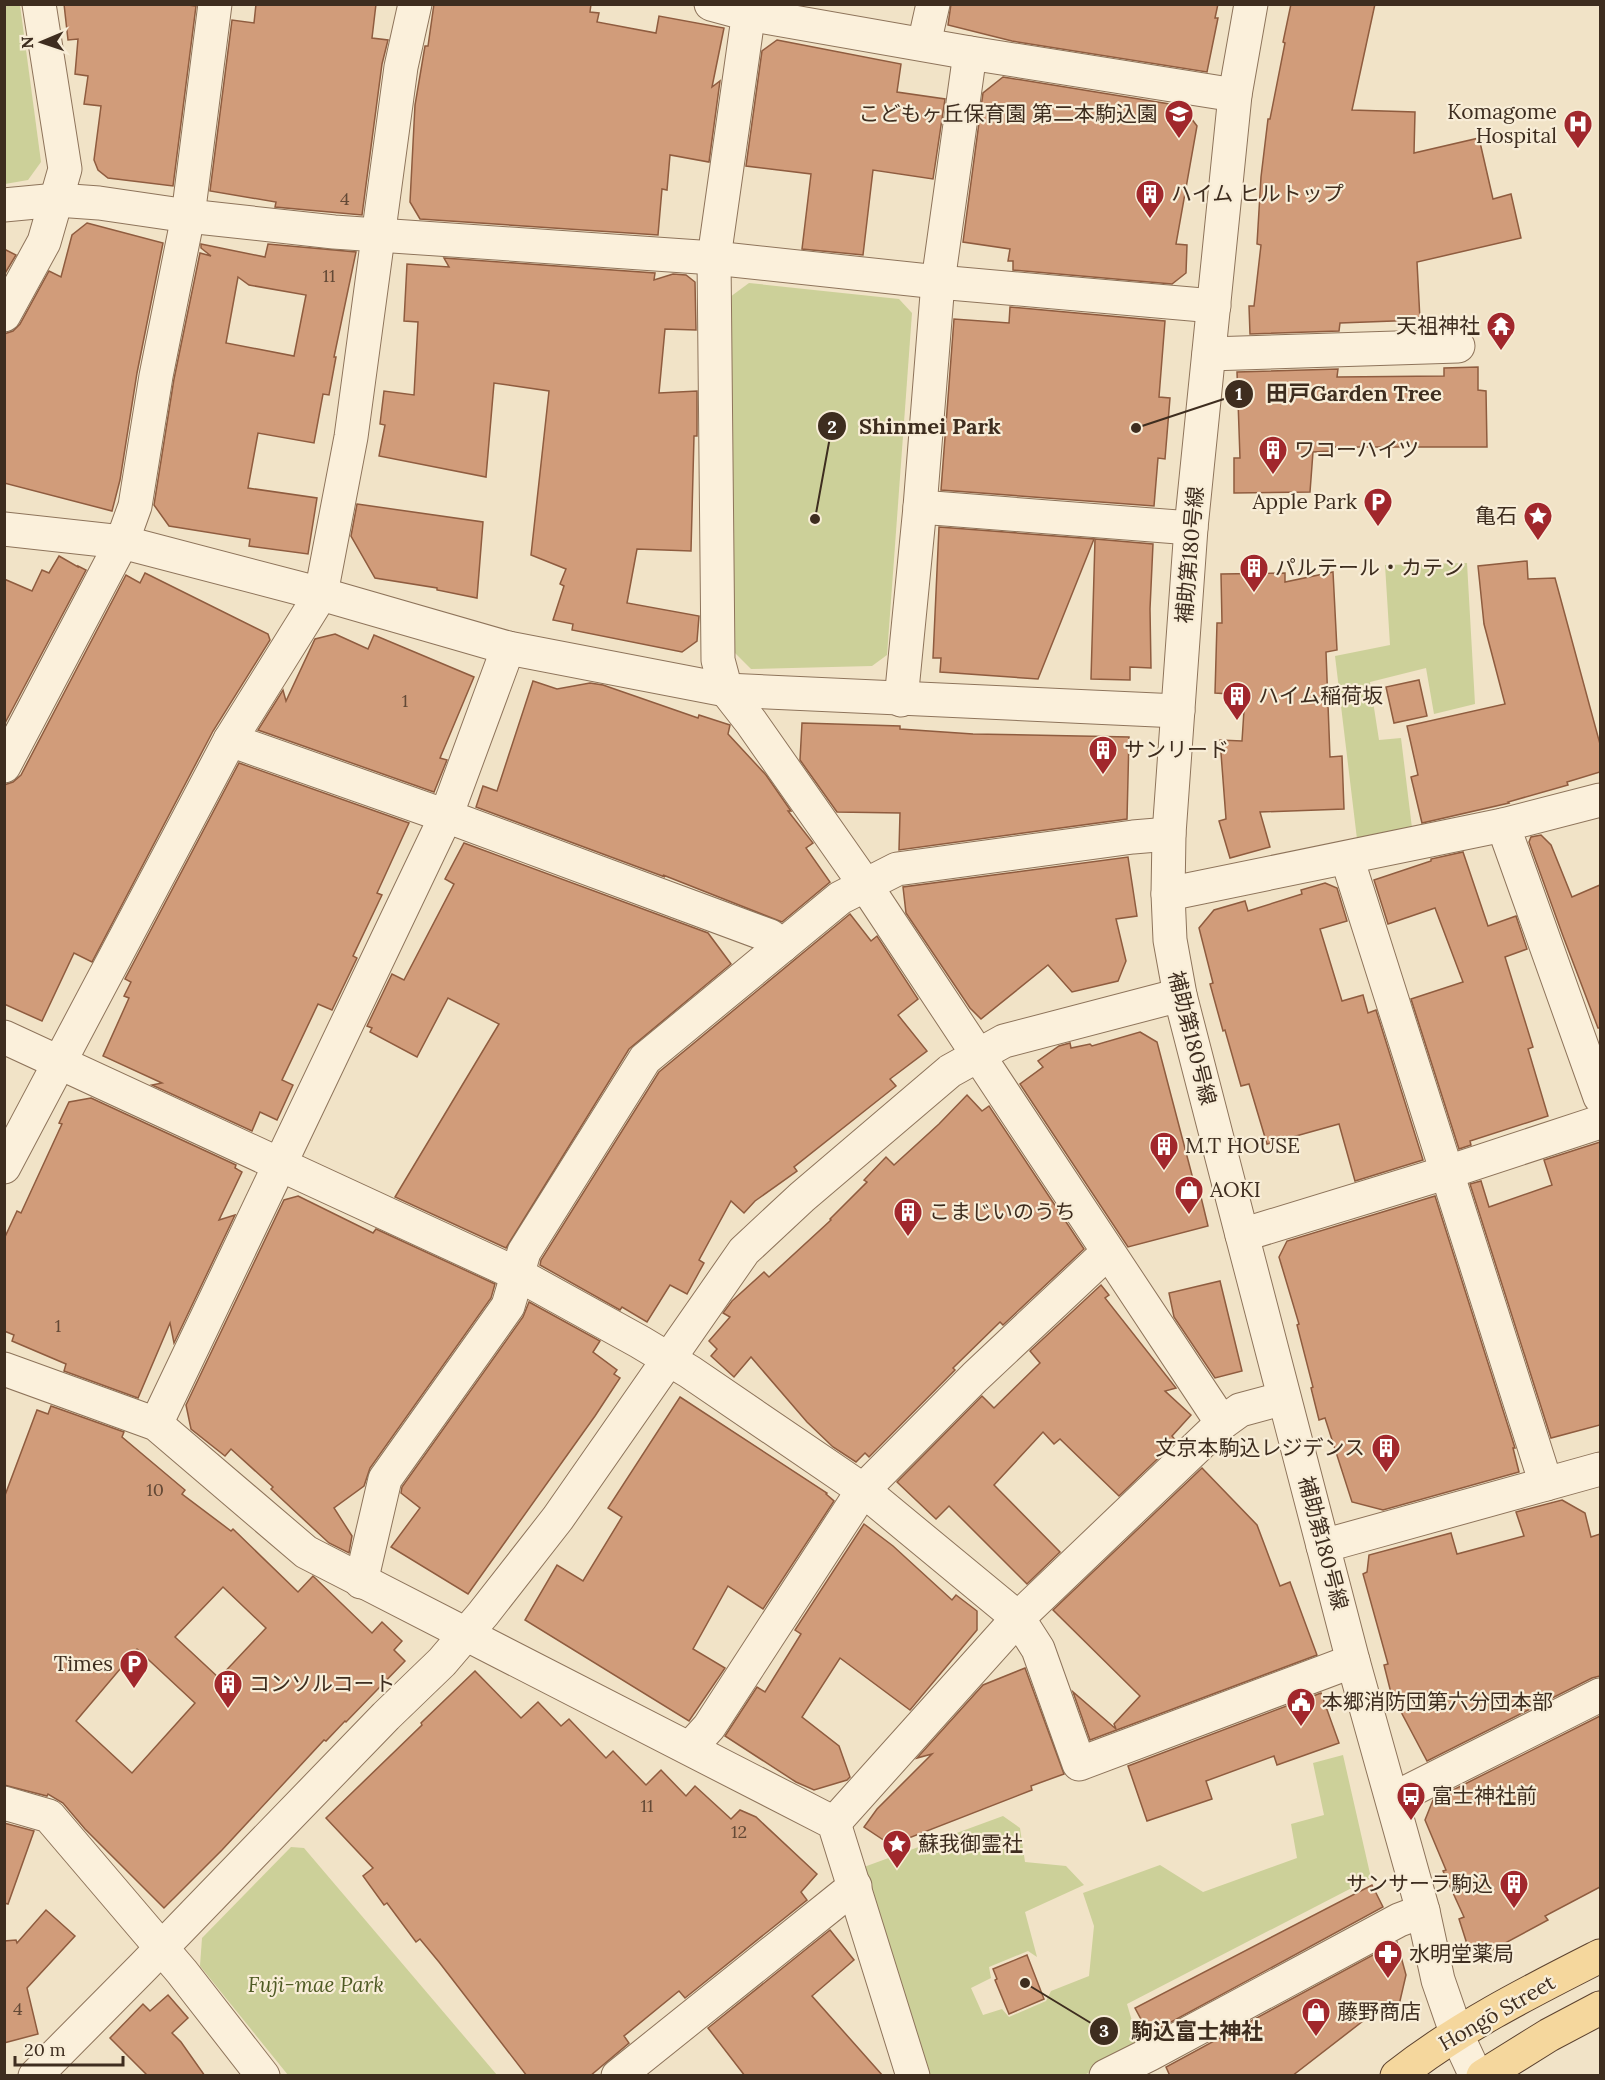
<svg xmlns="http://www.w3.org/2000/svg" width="1605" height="2080" font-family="Lora,'Noto Sans JP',serif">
  <rect width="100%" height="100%" fill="#f1e3c7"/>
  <!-- green -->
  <g fill="#ccd099">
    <polygon points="4,5 20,5 41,162 28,180 5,184"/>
    <polygon points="749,283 899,299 912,313 887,655 872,666 751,669 734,652 730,297"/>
    <polygon points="1467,563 1475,704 1434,714 1426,668 1370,682 1379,740 1401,738 1412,828 1357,839 1335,656 1390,645 1385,565"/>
    <polygon points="1343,1755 1371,1878 1127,2004 1140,2048 1084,2075 923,2076 864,1867 1003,1816 1020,1828 1025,1862 1066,1866 1084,1885 1025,1912 1037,1957 1028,1951 989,1967 991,1978 971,1988 983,2015 1002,2009 1009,2017 1046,2001 1051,1991 1089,1976 1094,1926 1083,1893 1160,1865 1203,1892 1297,1858 1291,1824 1324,1815 1313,1763"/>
    <polygon points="291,1847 304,1848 497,2075 288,2075 200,1966 202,1938"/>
  </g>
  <!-- building -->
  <g fill="#d19c7a" stroke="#8f5c3f" stroke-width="1.5" fill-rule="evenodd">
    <polygon points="64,4 180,4 196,6 173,186 108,178 98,170 94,160 101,106 84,104 88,76 75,74 78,39 68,40"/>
    <polygon points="256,4 376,4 372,38 388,40 382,64 362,215 275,207 276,202 210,191 232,20 254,23"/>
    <polygon points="434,4 591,4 590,12 599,13 597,22 656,33 659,16 724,28 712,87 720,81 709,162 670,155 667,190 662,189 658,235 420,219 410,202 415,105 425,46 428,46"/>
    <polygon points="951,4 1218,4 1215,18 1218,18 1207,72 1012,41 948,25"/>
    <polygon points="1291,4 1375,4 1352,110 1415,112 1414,153 1479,138 1493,199 1511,194 1521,238 1417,262 1420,320 1340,323 1339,331 1250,334 1249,306 1254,306 1261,245 1257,244 1261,177 1268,119 1270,119 1285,43 1283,42"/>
    <polygon points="777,40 901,64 897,92 945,99 933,179 873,170 863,255 802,249 811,174 746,166 762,51"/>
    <polygon points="1003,77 1182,106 1197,126 1176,244 1187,245 1186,273 1172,284 1013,270 1013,261 1008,261 1010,249 963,242 983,93"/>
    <polygon points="87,223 163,243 137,373 120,480 112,511 4,483 4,334 13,331 20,324 49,271 61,277 72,235"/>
    <path d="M201,244L265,257L268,244L356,252L334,357H336L329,395L323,394L314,443L258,433L248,488L317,498L308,554L249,546L250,539L169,526L154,505L174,379L200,253L211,256L201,248ZM238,277L249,285L306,295L294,356L226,343Z"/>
    <polygon points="4,249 16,255 4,275"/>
    <polygon points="444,258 655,273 654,280 673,274 686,275 695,282 696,330 665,329 659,393 697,391 697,436 694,436 691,551 637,549 627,603 699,616 697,641 682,652 572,630 573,624 553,620 564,586 560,584 566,569 531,555 549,391 494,383 486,477 379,456 385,425 380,424 384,391 414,395 418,322 404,321 407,264 449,267"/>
    <polygon points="1010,307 1165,321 1159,397 1170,398 1165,459 1158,458 1154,506 941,490 954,319 1009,323"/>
    <polygon points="1478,367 1478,390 1486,391 1487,447 1333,447 1333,451 1313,452 1310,492 1234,493 1234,458 1240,458 1237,372 1338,369 1337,377 1444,376 1444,368"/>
    <polygon points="357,504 483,522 477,598 437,590 437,588 375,578 351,536"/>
    <polygon points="939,527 1094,539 1038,679 940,672 941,658 933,658"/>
    <polygon points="1095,539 1153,544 1150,609 1151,668 1130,667 1130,680 1091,679"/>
    <polygon points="59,556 78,567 78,566 86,570 4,725 4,579 32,591 42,570 49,573"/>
    <polygon points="1527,561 1528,579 1555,578 1600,744 1600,772 1567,782 1568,785 1508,802 1509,803 1422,823 1411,777 1418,775 1407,726 1505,704 1484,624 1478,566"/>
    <polygon points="1333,572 1337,650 1326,652 1330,757 1342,756 1344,809 1260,812 1270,847 1230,858 1219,821 1226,819 1220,740 1242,741 1245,695 1215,693 1217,623 1222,623 1221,574 1285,573 1285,582"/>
    <polygon points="145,573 268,634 270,640 213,731 92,962 74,953 42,1021 4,1004 4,785 13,782 21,775 126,575 140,583"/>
    <polygon points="335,634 368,649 374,635 474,677 440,758 447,760 434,792 258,730 283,690 286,701 315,639"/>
    <polygon points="1419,680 1427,716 1394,723 1386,687"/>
    <polygon points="533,681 557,689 590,683 603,685 698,718 699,715 730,725 728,734 766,775 791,811 788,811 813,843 806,848 830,882 782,922 663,875 665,877 476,807 483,786 497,791"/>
    <polygon points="802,723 900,726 900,729 973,734 1129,737 1127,819 899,850 900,813 837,812 800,760"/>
    <polygon points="239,763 409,823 377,893 382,895 353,956 357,958 332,1010 318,1004 282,1080 293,1085 277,1120 260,1112 252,1131 152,1085 162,1083 103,1056 129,998 124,996 131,982 125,979"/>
    <polygon points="1541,835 1551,845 1572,897 1600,885 1600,1028 1598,1028 1563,936 1529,842 1531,837"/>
    <polygon points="464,843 708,933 731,964 629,1049 506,1248 395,1197 499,1024 448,998 417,1057 370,1032 372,1028 367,1026 392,974 404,980 454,884 445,879"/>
    <polygon points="1463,852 1488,926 1516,916 1527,949 1505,957 1533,1047 1528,1049 1548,1116 1470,1141 1471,1145 1459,1149 1411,999 1463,982 1435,908 1388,924 1374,880 1431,861 1431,859"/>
    <polygon points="1128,857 1137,916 1116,919 1126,961 1118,981 1072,992 1048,965 981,1019 970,1008 906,913 903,887"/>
    <polygon points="1325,883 1337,888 1347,921 1320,929 1342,1001 1363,995 1368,1013 1376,1010 1423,1160 1355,1181 1339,1124 1267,1144 1249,1084 1241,1086 1225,1030 1223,1031 1210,984 1213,983 1199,928 1214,910 1245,901 1248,911 1302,894 1301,890"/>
    <polygon points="850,914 871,941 877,936 918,999 898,1015 927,1051 890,1079 896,1086 794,1167 797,1171 755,1201 744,1213 731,1201 699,1260 704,1263 687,1294 670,1285 647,1322 622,1307 620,1310 540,1265 541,1260 659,1072"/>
    <polygon points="1140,1032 1157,1042 1198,1198 1201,1197 1208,1226 1128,1247 1020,1084 1043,1067 1038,1061 1059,1046 1070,1043 1071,1048 1090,1044 1092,1046"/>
    <polygon points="967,1095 982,1111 989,1106 1084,1249 1003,1325 1000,1322 953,1368 955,1370 869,1457 865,1453 856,1462 833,1447 807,1422 751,1357 734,1377 711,1356 717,1349 709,1341 730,1317 723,1313 732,1301 764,1272 769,1277 831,1220 830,1219 867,1182 864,1180 886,1157 894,1165 939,1124"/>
    <polygon points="91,1098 236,1165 235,1168 242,1172 219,1220 235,1215 174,1343 170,1323 138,1398 64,1371 66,1364 12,1341 14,1335 4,1331 4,1239 17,1211 21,1213 62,1124 59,1123 69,1102"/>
    <polygon points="1600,1142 1600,1425 1551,1438 1470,1184 1481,1181 1489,1207 1552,1185 1544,1160"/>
    <polygon points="298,1196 373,1233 376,1229 495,1284 491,1298 370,1468 364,1486 334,1508 352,1536 349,1553 329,1543 271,1489 273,1487 231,1449 225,1456 191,1429 186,1405 284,1200"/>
    <polygon points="1435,1196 1515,1448 1513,1448 1519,1472 1383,1510 1352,1502 1325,1418 1319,1420 1311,1388 1313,1387 1297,1325 1299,1324 1279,1257 1287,1241"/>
    <polygon points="1220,1281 1242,1371 1215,1378 1174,1317 1169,1293"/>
    <polygon points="1101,1285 1109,1295 1105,1298 1176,1388 1165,1391 1191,1415 1172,1436 1176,1441 1119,1496 1060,1439 1054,1444 1043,1432 994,1485 1060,1552 1027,1584 949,1506 936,1519 897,1482 982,1396 994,1408 1040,1363 1030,1351"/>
    <polygon points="529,1302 600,1341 593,1352 617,1370 614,1374 620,1378 595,1416 468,1594 391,1547 420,1508 401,1493 402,1487 523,1317"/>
    <polygon points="680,1397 827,1493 826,1494 834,1501 763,1609 728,1586 693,1649 725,1668 689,1721 525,1620 557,1565 583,1581 622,1517 608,1508"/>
    <path d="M51,1406L124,1432L122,1437L185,1490L182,1494L231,1531L233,1529L298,1592L313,1576L372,1633L382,1622L402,1641L394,1650L405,1661L346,1722L345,1721L326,1741L324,1740L222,1850L164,1908L85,1829L63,1803L48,1794L47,1796L4,1785V1498L37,1410L48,1414ZM223,1587L266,1628L219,1678L175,1637ZM137,1649L195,1703L132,1773L76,1721Z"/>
    <polygon points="1202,1468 1257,1525 1280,1586 1290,1582 1317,1655 1090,1740 1073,1692 1116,1729 1114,1724 1140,1696 1053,1610"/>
    <polygon points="1562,1500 1585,1513 1591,1537 1600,1534 1600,1676 1592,1678 1427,1761 1391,1693 1384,1665 1388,1664 1363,1574 1367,1572 1369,1555 1451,1533 1457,1554 1524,1536 1516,1512"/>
    <polygon points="864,1524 893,1546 952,1600 956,1595 977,1611 977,1630 910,1710 840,1658 802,1717 839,1746 850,1777 847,1780 814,1790 796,1782 725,1736 757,1687 765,1692 801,1634 795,1630"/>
    <polygon points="1025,1668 1064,1774 1031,1786 1032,1790 891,1845 864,1827 877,1809 932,1754 917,1758 983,1685"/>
    <polygon points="475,1671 521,1718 538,1702 561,1726 569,1719 606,1758 613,1751 646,1785 661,1770 686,1796 695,1786 731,1819 740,1810 756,1817 817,1874 801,1892 807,1900 685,1998 679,1991 624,2036 629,2043 590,2076 527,2076 439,1962 420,1939 416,1942 387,1903 384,1905 363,1876 373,1868 326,1818 422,1725 421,1723"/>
    <polygon points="1321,1693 1339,1743 1277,1765 1274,1756 1206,1781 1212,1799 1147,1821 1128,1766"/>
    <polygon points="1600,1716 1600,1887 1545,1916 1548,1920 1485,1954 1467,1944 1459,1919 1464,1917 1443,1871 1446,1870 1425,1820 1433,1800"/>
    <polygon points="4,1823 34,1831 8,1904 4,1903"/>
    <polygon points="1372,1885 1383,1907 1149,2034 1135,2008"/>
    <polygon points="46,1910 75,1936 27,1988 38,2034 4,2043 4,1941 16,1940 17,1943"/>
    <polygon points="830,1930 854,1960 812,1996 883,2076 745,2076 708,2028"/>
    <polygon points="1397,1942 1406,1975 1396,2018 1385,2004 1292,2076 1170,2076 1166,2067"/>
    <polygon points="1027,1955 1044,1999 1009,2014 995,1980 997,1979 993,1969"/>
    <polygon points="168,1995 188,2018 172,2033 181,2042 205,2076 148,2076 110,2038 143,2004 150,2011"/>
  </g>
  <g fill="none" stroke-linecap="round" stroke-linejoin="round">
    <!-- minor casing -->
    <g stroke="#8e745b" stroke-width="35">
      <g id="minor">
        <polyline points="711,4 748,14 970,53 1235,95"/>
        <polyline points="750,4 714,258 718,660 726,690 751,722 866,886 1222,1423"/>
        <polyline points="1251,4 1235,95 1191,528 1169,834 1168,894 1170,940 1180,995 1242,1235 1353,1661 1423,1911 1438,1980 1457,2035 1476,2076"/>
        <polyline points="924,44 933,4"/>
        <polyline points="4,205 57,200 99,203 188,216 334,232 714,258 938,282 1214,306"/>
        <polyline points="4,315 44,242 65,169 39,4"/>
        <polyline points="1209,354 1458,346"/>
        <polyline points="920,507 1191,528"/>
        <polyline points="4,529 122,542 321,594 508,648 726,690 1178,711"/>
        <polyline points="901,700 920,507 938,282 970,53"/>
        <polyline points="230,740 446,816 770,936 782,946"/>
        <polyline points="4,766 122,542 135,506 156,376 188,216 215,4"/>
        <polyline points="1503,825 1600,1097"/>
        <polyline points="1347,858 1546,1484"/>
        <polyline points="1168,894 1503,825 1600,800"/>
        <polyline points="4,1037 517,1274 640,1342 690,1372 863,1490 1018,1618 1038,1649 1079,1764 1353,1661"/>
        <polyline points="4,1167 230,740 321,594 351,437 401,67 415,4"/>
        <polyline points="1242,1235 1448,1172 1600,1122"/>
        <polyline points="4,1369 156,1424 306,1552 834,1823 913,2076"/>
        <polyline points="156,1424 446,816 508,648"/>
        <polyline points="1323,1546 1600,1469"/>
        <polyline points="361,1582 385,1479 508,1306 524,1252 645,1059 840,898 897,869 1133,837 1169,834"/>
        <polyline points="690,1748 709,1727 863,1490 975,1377 1108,1252"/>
        <polyline points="1393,1799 1600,1695"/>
        <polyline points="4,1803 49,1816 182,1972 263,2076"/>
        <polyline points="834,1823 1018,1618 1222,1423 1240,1410 1284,1398"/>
        <polyline points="35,2076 143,1967 386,1716 442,1662 483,1614 558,1518 744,1251 802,1197 950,1071 1004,1041 1180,995"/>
        <polyline points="618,2076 855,1886"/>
        <polyline points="1106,2076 1150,2054 1399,1920 1423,1911"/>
      </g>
    </g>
    <!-- major casing -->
    <g stroke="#5c422f" stroke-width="35">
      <g id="major">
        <path d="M1397,2076C1459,2027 1531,1991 1600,1956"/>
        <polyline points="1483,2076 1549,2035 1600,2008"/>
      </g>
    </g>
    <!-- minor -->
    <use href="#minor" stroke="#fbf0db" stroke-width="33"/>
    <!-- major -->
    <use href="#major" stroke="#f5d79d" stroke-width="33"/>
  </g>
  <!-- icons -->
  <defs>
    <g id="school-pin" transform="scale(1.5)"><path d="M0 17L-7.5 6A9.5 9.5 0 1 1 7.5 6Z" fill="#a1272c" stroke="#f8edd7"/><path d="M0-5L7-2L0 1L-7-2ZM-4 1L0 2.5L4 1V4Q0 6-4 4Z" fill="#fff"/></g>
    <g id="hospital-pin" transform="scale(1.5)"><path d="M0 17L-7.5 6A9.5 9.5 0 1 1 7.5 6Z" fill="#a1272c" stroke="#f8edd7"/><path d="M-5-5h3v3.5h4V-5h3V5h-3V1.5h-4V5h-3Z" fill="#fff"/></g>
    <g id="building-pin" transform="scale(1.5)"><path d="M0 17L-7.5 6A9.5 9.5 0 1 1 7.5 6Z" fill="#a1272c" stroke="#f8edd7"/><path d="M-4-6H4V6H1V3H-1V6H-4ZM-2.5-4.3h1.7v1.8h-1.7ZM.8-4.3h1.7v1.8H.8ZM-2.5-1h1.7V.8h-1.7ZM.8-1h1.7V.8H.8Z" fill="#fff"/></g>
    <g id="temple-pin" transform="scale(1.5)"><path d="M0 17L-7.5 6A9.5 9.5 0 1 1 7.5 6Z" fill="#a1272c" stroke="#f8edd7"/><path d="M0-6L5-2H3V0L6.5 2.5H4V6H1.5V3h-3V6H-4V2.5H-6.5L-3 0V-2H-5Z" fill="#fff"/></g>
    <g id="parking-pin" transform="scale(1.5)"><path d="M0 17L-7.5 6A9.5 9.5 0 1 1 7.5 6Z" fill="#a1272c" stroke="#f8edd7"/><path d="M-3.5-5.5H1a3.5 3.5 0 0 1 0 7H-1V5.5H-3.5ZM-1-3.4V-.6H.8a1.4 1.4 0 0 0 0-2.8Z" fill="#fff"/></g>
    <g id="sight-pin" transform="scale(1.5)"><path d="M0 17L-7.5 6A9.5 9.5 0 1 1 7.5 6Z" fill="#a1272c" stroke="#f8edd7"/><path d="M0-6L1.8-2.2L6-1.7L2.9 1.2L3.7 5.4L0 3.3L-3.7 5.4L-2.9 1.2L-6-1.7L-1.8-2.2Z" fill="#fff"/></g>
    <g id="shop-pin" transform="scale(1.5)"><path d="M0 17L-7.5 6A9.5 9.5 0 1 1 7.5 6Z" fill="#a1272c" stroke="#f8edd7"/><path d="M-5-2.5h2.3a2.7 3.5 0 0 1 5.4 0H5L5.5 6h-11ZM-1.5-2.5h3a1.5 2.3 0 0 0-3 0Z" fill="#fff"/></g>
    <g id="civic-pin" transform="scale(1.5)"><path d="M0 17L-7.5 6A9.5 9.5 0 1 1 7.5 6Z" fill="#a1272c" stroke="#f8edd7"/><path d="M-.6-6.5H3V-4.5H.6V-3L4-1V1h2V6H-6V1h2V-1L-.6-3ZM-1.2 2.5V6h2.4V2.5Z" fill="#fff"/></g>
    <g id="bus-pin" transform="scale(1.5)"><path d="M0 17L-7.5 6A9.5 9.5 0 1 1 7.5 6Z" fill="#a1272c" stroke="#f8edd7"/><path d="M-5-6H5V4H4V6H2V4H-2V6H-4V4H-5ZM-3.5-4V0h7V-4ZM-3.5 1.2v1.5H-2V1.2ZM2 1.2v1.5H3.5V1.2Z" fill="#fff"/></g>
    <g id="pharmacy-pin" transform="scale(1.5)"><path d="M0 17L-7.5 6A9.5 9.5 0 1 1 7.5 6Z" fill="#a1272c" stroke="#f8edd7"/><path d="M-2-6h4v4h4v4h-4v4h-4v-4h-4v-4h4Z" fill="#fff"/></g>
  </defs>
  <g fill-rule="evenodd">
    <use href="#school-pin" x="1179" y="114"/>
    <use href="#hospital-pin" x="1578" y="124"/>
    <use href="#building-pin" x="1150" y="194"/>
    <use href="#temple-pin" x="1501" y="326"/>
    <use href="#building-pin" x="1273" y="450"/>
    <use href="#parking-pin" x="1378" y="502"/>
    <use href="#sight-pin" x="1538" y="516"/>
    <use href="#building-pin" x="1254" y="568"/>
    <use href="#building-pin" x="1237" y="696"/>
    <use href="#building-pin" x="1103" y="750"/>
    <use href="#building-pin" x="1164" y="1146"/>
    <use href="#shop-pin" x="1189" y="1190"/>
    <use href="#building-pin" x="908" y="1212"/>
    <use href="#building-pin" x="1386" y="1448"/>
    <use href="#parking-pin" x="134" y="1664"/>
    <use href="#building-pin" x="228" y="1684"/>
    <use href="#civic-pin" x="1301" y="1702"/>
    <use href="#bus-pin" x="1411" y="1796"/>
    <use href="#sight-pin" x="897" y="1844"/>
    <use href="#building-pin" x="1514" y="1884"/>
    <use href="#pharmacy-pin" x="1388" y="1954"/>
    <use href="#shop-pin" x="1316" y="2012"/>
  </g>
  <g text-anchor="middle" stroke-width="4.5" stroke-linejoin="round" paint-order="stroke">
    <!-- number labels -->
    <g font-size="18" fill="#634936">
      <text x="345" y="205">4</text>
      <text x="329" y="282">11</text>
      <text x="405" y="707">1</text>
      <text x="58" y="1332">1</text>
      <text x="155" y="1496">10</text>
      <text x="647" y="1812">11</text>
      <text x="739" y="1838">12</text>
      <text x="18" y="2015">4</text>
    </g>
    <!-- poi labels -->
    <g font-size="21" fill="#3e2d1f" stroke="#f8edd7" text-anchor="start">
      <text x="1557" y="119" text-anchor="end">Komagome<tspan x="1557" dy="24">Hospital</tspan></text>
      <text x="1158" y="121" text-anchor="end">こどもヶ丘保育園 第二本駒込園</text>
      <text x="1171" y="201">ハイム ヒルトップ</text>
      <text x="1480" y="333" text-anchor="end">天祖神社</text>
      <text x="1294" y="457">ワコーハイツ</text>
      <text x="1357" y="509" text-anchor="end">Apple Park</text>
      <text x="1517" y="523" text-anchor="end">亀石</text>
      <text x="1275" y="575">パルテール・カテン</text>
      <text x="1258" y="703">ハイム稲荷坂</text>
      <text x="1124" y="757">サンリード</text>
      <text x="1185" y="1153">M.T HOUSE</text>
      <text x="1210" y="1197">AOKI</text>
      <text x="929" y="1219">こまじいのうち</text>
      <text x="1365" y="1455" text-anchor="end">文京本駒込レジデンス</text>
      <text x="113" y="1671" text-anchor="end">Times</text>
      <text x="249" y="1691">コンソルコート</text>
      <text x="1322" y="1709">本郷消防団第六分団本部</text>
      <text x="1432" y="1803">富士神社前</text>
      <text x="918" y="1851">蘇我御霊社</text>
      <text x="1493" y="1891" text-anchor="end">サンサーラ駒込</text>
      <text x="1409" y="1961">水明堂薬局</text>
      <text x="1337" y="2019">藤野商店</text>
    </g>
    <!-- street labels -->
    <g font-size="21" fill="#3e2d1f" stroke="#f8edd7">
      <text transform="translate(1190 555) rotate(-85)" y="7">補助第180号線</text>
      <text transform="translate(1192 1038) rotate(76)" y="7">補助第180号線</text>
      <text transform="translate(1323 1543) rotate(75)" y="7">補助第180号線</text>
      <text transform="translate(1497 2013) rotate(-30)" y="7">Hongō Street</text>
    </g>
    <!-- park labels -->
    <g font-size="21" font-style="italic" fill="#4f5b24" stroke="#f8edd7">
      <text x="316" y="1992">Fuji-mae Park</text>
    </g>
  </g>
  <!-- callouts -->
  <path fill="none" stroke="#3e2d1f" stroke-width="2" d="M1136 428L1239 394M815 519L832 426M1025 1983L1104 2031"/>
  <g fill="#3e2d1f" stroke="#f8edd7" stroke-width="2">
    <circle cx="1136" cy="428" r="6"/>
    <circle cx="815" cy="519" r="6"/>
    <circle cx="1025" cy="1983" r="6"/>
    <circle cx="1239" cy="394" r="15"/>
    <circle cx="832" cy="426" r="15"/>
    <circle cx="1104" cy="2031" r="15"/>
  </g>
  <g font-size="18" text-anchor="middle" font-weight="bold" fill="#fff">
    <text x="1239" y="400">1</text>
    <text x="832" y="433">2</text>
    <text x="1104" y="2037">3</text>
  </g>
  <g font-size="22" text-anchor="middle" font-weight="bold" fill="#3e2d1f" stroke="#f8edd7" stroke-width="4.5" stroke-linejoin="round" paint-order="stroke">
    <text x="1354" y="401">田戸Garden Tree</text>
    <text x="930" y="434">Shinmei Park</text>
    <text x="1197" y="2039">駒込富士神社</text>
  </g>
  <!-- border -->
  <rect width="1605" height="2080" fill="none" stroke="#3e2d1f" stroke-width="12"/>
  <!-- north arrow -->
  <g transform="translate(42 42) rotate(268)" stroke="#f8edd7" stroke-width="4.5" paint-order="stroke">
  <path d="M0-4.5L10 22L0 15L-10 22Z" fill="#3e2d1f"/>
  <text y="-9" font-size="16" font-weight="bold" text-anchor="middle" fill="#3e2d1f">N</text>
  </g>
  <!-- scale -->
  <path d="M15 2056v9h108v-9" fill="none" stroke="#3e2d1f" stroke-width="3"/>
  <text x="24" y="2056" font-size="18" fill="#3e2d1f" stroke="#f8edd7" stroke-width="4.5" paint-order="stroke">20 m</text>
</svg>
